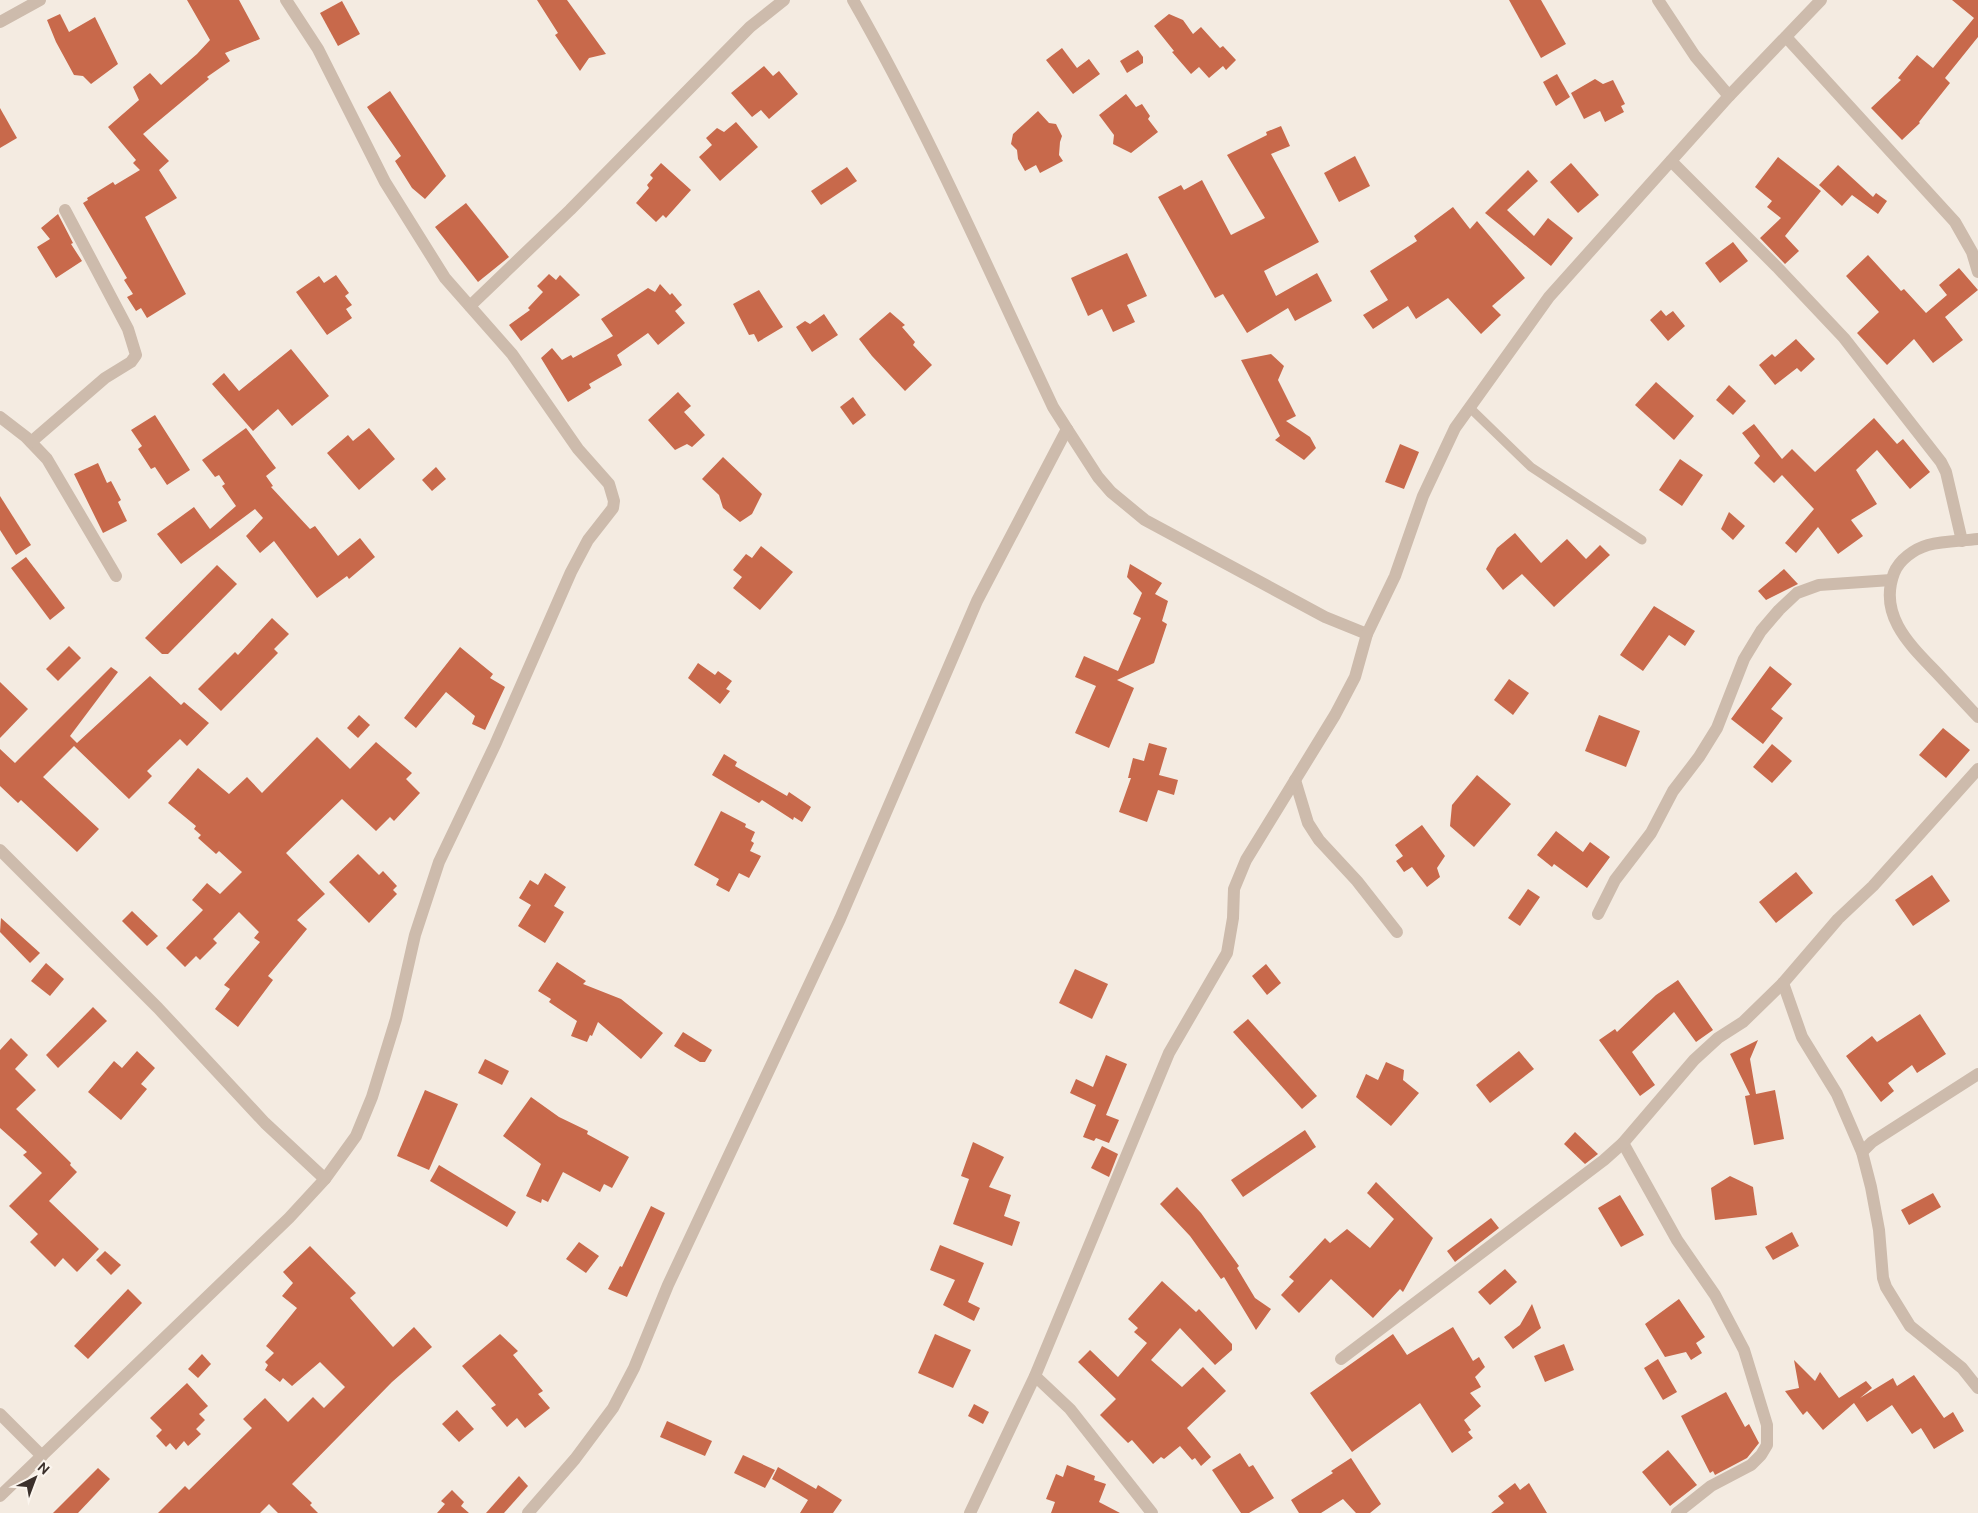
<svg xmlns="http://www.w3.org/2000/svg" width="1978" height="1513" font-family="Ubuntu,sans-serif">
  <rect width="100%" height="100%" fill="#f4ebe1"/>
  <!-- building -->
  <g fill="#c8694b">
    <polygon points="187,0 239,0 260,39 225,53 230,61 207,77 209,79 143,134 169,161 159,170 177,198 145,217 186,294 147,318 141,308 136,311 127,297 133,294 124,280 127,278 83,203 88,200 87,198 113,182 115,185 140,170 133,163 136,160 108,127 139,100 133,87 150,73 161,85 197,54 210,40"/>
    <polygon points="537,0 567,0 606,54 589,58 580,71 555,35 558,33"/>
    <polygon points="1509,0 1541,0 1566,44 1541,58"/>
    <polygon points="1952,0 1978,0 1978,37 1945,78 1950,83 1919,122 1920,123 1902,140 1871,108 1901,80 1898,78 1917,55 1933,68 1974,18"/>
    <polygon points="342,1 360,34 338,46 320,13"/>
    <polygon points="60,14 69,32 95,17 118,64 91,84 83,76 74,75 56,42 47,20"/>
    <polygon points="1169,14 1183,20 1193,34 1201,27 1220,48 1223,46 1236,60 1226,70 1223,66 1209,78 1199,67 1191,74 1172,52 1174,51 1154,26"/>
    <polygon points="1062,48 1077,68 1089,59 1100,74 1073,94 1046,60"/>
    <polygon points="1138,50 1143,57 1143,63 1127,73 1120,61"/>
    <polygon points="764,66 773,76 779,71 798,94 769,119 761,110 752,117 731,93"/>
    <polygon points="1557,74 1570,97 1556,106 1543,82"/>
    <polygon points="1595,79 1603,84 1613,80 1625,104 1621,106 1624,112 1605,122 1600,111 1584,119 1571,93"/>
    <polygon points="390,91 446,176 425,199 412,188 395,161 401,156 367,107"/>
    <polygon points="1126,94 1136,107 1142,104 1150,116 1148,119 1158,132 1131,153 1113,144 1114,135 1099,115"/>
    <polygon points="0,108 17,138 0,148"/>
    <polygon points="1038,111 1049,123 1056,124 1062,136 1060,142 1059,155 1063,161 1040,173 1036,165 1025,171 1018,159 1017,150 1011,144 1013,134"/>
    <polygon points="736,122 758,147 720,181 699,157 712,145 706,138 717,128 724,132"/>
    <polygon points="1281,126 1290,146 1271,154 1319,242 1264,271 1276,296 1317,273 1332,301 1295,321 1288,308 1247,333 1223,294 1215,298 1158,197 1181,185 1184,190 1202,180 1231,235 1265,218 1227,155 1267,135 1266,132"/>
    <polygon points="1355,156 1370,186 1339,202 1324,173"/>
    <polygon points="1778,157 1821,191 1785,236 1799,251 1785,264 1760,238 1781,218 1767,207 1772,201 1755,187"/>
    <polygon points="661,163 691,190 666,218 663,215 656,222 636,203 649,188 647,185 653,178 650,175"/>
    <polygon points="1571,163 1599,195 1578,213 1550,182"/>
    <polygon points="1838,165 1873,197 1876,193 1887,201 1878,214 1852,195 1842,206 1819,185"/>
    <polygon points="847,167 857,181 821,205 811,191"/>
    <polygon points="1528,170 1538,181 1507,210 1534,236 1548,218 1573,238 1551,266 1485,213"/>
    <polygon points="466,203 509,257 478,282 435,227"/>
    <polygon points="1453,207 1470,229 1477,221 1525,278 1492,306 1501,315 1481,334 1448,298 1416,319 1408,306 1373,329 1363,315 1388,300 1370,271 1417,241 1414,236"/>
    <polygon points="58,214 73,243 71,244 82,261 56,278 37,247 50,239 41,228"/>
    <polygon points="1733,242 1748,261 1720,283 1705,263"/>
    <polygon points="1127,253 1147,296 1127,305 1135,322 1113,332 1102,309 1088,316 1071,278"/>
    <polygon points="1868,255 1901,291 1904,289 1926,313 1947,295 1939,285 1959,268 1978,290 1945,317 1963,340 1933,363 1914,339 1887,365 1857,333 1879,312 1846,276"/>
    <polygon points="549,274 556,280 560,275 580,295 521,341 509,325 530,310 528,308 543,292 537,286"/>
    <polygon points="336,275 349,293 345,296 352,305 346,309 352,318 327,335 296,292 319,276 324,283"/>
    <polygon points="660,284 670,295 672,293 682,305 675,311 685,323 658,345 648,333 617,355 622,365 589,384 591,388 568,402 541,358 552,348 562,360 571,355 573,358 613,336 601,319 648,288 655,292"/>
    <polygon points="759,290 783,327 758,342 754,334 749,335 733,304"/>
    <polygon points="1661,310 1666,316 1673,311 1685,326 1668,341 1650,320"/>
    <polygon points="890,312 905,325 902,327 915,342 913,345 932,365 905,391 872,356 859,339"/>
    <polygon points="824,314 838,335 812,352 796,327 805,321 810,324"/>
    <polygon points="1796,339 1815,359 1801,372 1797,368 1775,385 1759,365 1772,354 1775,357"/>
    <polygon points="291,349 329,396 292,426 278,409 253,431 212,384 224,373 239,391"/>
    <polygon points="1271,354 1284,366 1278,380 1296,416 1286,421 1310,437 1316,448 1304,460 1275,440 1280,436 1241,360"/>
    <polygon points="1656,382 1694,416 1674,440 1635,405"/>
    <polygon points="1729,385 1746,401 1733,415 1716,400"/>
    <polygon points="678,392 691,406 684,412 705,435 692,447 687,444 675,450 648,420"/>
    <polygon points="853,397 866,415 853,425 840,407"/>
    <polygon points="155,415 190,470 167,485 155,467 151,469 138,449 142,446 131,430"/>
    <polygon points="1874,418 1897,444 1903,439 1930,472 1910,489 1877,450 1856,470 1877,504 1851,520 1863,536 1838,554 1818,527 1796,553 1785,543 1814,509 1782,475 1774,483 1754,463 1760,456 1742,433 1754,424 1782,459 1792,449 1815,472"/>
    <polygon points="246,428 276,468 266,476 273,486 271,487 310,529 315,526 338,556 360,538 375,557 349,579 347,576 317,598 274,541 260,553 246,536 263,518 255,509 181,564 157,534 194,507 210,529 236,506 222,486 225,484 219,475 215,477 202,460"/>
    <polygon points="369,428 395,459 359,490 327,453 348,435 353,441"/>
    <polygon points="1400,444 1419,452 1404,489 1385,482"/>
    <polygon points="723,457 762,494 752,514 740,522 723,508 719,495 702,479"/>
    <polygon points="1680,459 1703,475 1682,506 1659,490"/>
    <polygon points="98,463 107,483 111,481 121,500 118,502 127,521 103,533 74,474"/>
    <polygon points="436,467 446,479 432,491 422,480"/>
    <polygon points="0,496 31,545 16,555 0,530"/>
    <polygon points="1729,512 1745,526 1733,540 1721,529"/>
    <polygon points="1515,533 1541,563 1567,539 1586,559 1600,545 1610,555 1554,607 1522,574 1503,590 1486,569 1497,548"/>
    <polygon points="761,546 793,572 760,610 733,588 742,577 733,570 746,554 752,558"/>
    <polygon points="26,557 65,608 50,620 11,568"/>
    <polygon points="1130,564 1162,583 1155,594 1168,601 1162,621 1167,624 1154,663 1117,680 1134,688 1109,748 1075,733 1096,686 1075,677 1084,656 1118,671 1141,618 1133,614 1142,593 1127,577"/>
    <polygon points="217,565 237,584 168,654 162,654 145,638"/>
    <polygon points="1784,569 1798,584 1766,600 1758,591"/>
    <polygon points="1654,606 1695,631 1685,646 1669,635 1643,671 1620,655"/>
    <polygon points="272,618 289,634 274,649 278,653 221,711 198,689 235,652 238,655"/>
    <polygon points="69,646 81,658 58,681 46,669"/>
    <polygon points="460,647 493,674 490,678 505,687 485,730 472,724 475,716 446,692 416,728 404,718"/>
    <polygon points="698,663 715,675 718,671 732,681 726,689 730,691 720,704 688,678"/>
    <polygon points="1770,666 1792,684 1771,709 1783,718 1763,744 1731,719"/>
    <polygon points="111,667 118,672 70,736 77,743 150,676 181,705 184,702 209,723 187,746 180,739 147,771 152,776 129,799 74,746 43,777 99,829 77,852 21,800 18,803 0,786 0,749 15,763"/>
    <polygon points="1509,679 1529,693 1513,715 1494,700"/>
    <polygon points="0,682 28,709 0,738"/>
    <polygon points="359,715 370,725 358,738 347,728"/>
    <polygon points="1599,715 1640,731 1626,767 1585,751"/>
    <polygon points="1943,728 1970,750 1946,778 1919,755"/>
    <polygon points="317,737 350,769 376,742 412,773 406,779 420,793 394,821 390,817 376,831 342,799 286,853 325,894 297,920 307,929 268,976 273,980 238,1027 215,1009 230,989 224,985 260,942 254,938 259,932 239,912 213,939 217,943 200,960 196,956 185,967 166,948 203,910 192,900 207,883 220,894 242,872 219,851 216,854 198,838 201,835 194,829 196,826 168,803 198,768 229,794 247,777 262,793"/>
    <polygon points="1149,743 1167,748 1159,775 1178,780 1174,795 1158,790 1147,822 1119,812 1131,778 1128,778 1133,758 1144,761"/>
    <polygon points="1772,744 1792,761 1772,783 1753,767"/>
    <polygon points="724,754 737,762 735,766 787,796 789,792 811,807 802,822 794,817 793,820 762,800 759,803 712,775"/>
    <polygon points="1477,775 1511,804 1474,847 1450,826 1452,805"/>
    <polygon points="721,811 746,824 745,827 755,832 751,841 754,843 750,851 761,856 749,878 739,873 729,892 716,885 719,879 694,865"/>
    <polygon points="1422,825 1445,856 1437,868 1440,877 1427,887 1412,867 1404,872 1396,861 1403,856 1395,845"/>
    <polygon points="1556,831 1583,852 1590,842 1610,857 1587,888 1554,864 1552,867 1537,855"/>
    <polygon points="358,854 379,875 383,871 397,886 393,890 397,894 369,923 329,882"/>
    <polygon points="1796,872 1813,893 1776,923 1759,902"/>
    <polygon points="545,873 566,887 554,906 564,912 545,943 518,926 531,905 519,898 530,880 538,885"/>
    <polygon points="1932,875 1950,901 1913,926 1895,900"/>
    <polygon points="1528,889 1540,897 1520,926 1508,918"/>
    <polygon points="132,911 158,936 147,946 122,921"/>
    <polygon points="1,918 40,953 30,963 0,932"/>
    <polygon points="557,962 586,981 583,984 621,999 663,1033 641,1059 598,1022 592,1036 590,1035 587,1042 571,1036 577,1021 549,1002 551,999 538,991"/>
    <polygon points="46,963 64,979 50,996 31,981"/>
    <polygon points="1266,964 1281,983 1267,995 1252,976"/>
    <polygon points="1075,969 1108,984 1092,1019 1059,1003"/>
    <polygon points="1678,980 1713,1030 1696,1042 1674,1012 1632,1052 1655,1085 1640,1096 1599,1040 1615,1029 1617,1032 1656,995"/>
    <polygon points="93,1007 107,1021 58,1068 46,1055"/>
    <polygon points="1920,1014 1946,1054 1917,1073 1912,1065 1888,1083 1894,1091 1881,1102 1846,1056 1872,1036 1877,1042"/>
    <polygon points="1248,1019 1317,1096 1302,1109 1233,1032"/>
    <polygon points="683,1032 712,1050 705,1062 700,1062 674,1046"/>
    <polygon points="11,1038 28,1055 15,1069 36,1090 16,1109 71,1163 70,1165 77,1172 49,1201 99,1249 77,1272 63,1258 55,1267 30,1242 38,1234 9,1206 42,1173 23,1155 27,1152 0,1128 0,1050"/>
    <polygon points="1758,1040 1750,1059 1756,1094 1775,1090 1784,1139 1754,1145 1745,1096 1750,1095 1730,1054"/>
    <polygon points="137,1051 155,1068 141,1084 147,1089 121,1120 88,1092 114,1061 122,1068"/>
    <polygon points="1519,1051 1534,1069 1490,1103 1476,1085"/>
    <polygon points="1106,1055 1127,1064 1106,1115 1119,1120 1109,1143 1096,1138 1094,1141 1083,1137 1096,1105 1070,1093 1076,1079 1093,1087"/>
    <polygon points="485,1059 509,1071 502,1085 478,1073"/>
    <polygon points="1386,1062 1404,1070 1403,1080 1419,1093 1391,1126 1356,1097 1366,1074 1378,1080"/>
    <polygon points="425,1090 458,1104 429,1170 397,1156"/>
    <polygon points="531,1097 559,1117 588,1131 587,1134 629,1157 612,1188 604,1184 600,1192 563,1172 548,1202 542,1199 541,1203 526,1196 541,1164 503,1136"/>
    <polygon points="1305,1130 1316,1147 1243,1197 1231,1180"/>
    <polygon points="1575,1132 1598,1154 1585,1164 1564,1144"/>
    <polygon points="973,1142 1004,1157 989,1187 1011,1195 1004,1216 1020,1222 1012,1246 953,1224 969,1179 961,1176"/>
    <polygon points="1102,1146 1118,1154 1109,1177 1091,1168"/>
    <polygon points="439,1165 516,1212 507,1227 430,1181"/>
    <polygon points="1730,1176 1753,1187 1757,1215 1715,1220 1711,1188"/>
    <polygon points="1376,1182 1433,1238 1403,1292 1400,1289 1373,1318 1331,1279 1299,1313 1281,1295 1294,1281 1289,1277 1325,1238 1330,1243 1347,1229 1370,1248 1394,1219 1367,1193"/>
    <polygon points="1177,1187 1201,1213 1239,1266 1237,1268 1255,1298 1271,1309 1256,1330 1224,1277 1221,1279 1190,1236 1160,1204"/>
    <polygon points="1933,1193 1941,1207 1909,1225 1901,1210"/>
    <polygon points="1620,1195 1644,1235 1621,1247 1598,1208"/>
    <polygon points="651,1206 665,1213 627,1297 608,1289 620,1266 622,1267"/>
    <polygon points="1491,1218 1499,1228 1455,1262 1447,1251"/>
    <polygon points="1792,1232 1799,1246 1773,1260 1765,1247"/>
    <polygon points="579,1242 599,1256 586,1273 566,1259"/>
    <polygon points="940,1245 984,1263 968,1302 980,1308 974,1321 943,1305 955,1280 930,1270"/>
    <polygon points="310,1246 356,1293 350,1298 393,1347 414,1327 432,1347 392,1382 292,1484 312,1503 310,1505 318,1513 278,1513 269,1504 260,1513 158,1513 185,1486 189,1490 252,1428 243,1419 265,1398 288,1422 313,1397 324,1408 345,1387 320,1362 292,1386 283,1378 280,1382 265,1370 268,1365 265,1362 274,1353 266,1346 297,1308 282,1296 293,1283 283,1272"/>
    <polygon points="105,1251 121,1265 111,1275 96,1260"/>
    <polygon points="1505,1269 1517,1282 1490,1305 1478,1292"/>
    <polygon points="1162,1281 1196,1312 1199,1309 1232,1344 1232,1350 1215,1365 1180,1328 1151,1360 1182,1387 1203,1367 1226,1391 1187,1428 1211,1457 1201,1466 1195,1458 1192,1460 1180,1446 1164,1459 1161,1457 1153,1464 1132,1440 1128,1443 1100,1415 1116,1399 1078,1362 1090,1350 1118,1377 1147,1343 1134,1332 1138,1328 1128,1319"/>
    <polygon points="128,1289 142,1303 88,1359 74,1346"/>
    <polygon points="1679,1299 1705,1337 1696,1343 1702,1353 1691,1360 1686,1352 1665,1357 1645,1324"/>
    <polygon points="1532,1304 1541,1328 1513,1349 1504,1337 1520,1325"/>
    <polygon points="1453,1327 1473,1361 1479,1357 1485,1367 1475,1377 1481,1387 1470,1393 1481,1406 1464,1420 1471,1430 1468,1432 1473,1438 1452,1453 1420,1403 1352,1452 1310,1393 1393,1334 1407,1355"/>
    <polygon points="500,1334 518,1351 513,1355 543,1391 538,1394 550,1408 525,1428 517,1418 507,1427 491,1408 496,1405 462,1366"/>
    <polygon points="935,1334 971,1350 953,1388 918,1373"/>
    <polygon points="1564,1344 1574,1370 1545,1382 1534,1356"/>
    <polygon points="202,1354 211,1364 198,1378 188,1369"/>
    <polygon points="1658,1359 1677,1392 1663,1400 1644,1368"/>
    <polygon points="1794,1360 1815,1381 1820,1372 1839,1398 1866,1381 1872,1388 1860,1398 1893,1378 1897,1386 1914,1375 1944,1418 1953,1412 1964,1431 1934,1449 1921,1428 1912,1434 1892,1405 1867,1422 1854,1403 1823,1430 1807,1411 1803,1415 1785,1391 1799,1388"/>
    <polygon points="187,1383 208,1406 199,1414 205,1420 196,1429 201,1434 188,1446 184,1441 176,1450 170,1443 166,1447 156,1436 162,1430 150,1418"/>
    <polygon points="1726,1392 1745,1427 1749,1424 1759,1443 1747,1458 1715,1475 1713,1471 1710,1473 1681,1416"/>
    <polygon points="974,1404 989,1412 983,1424 968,1416"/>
    <polygon points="457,1410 474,1429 459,1442 442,1424"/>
    <polygon points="667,1421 712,1441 705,1456 660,1437"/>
    <polygon points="1668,1450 1697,1485 1670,1506 1642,1472"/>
    <polygon points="1240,1453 1249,1467 1253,1465 1274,1498 1249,1513 1241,1513 1212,1470"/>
    <polygon points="743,1455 775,1470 765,1488 734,1473"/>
    <polygon points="1351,1458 1381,1504 1370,1513 1356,1513 1343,1499 1321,1513 1299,1513 1291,1500 1333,1473 1331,1471"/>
    <polygon points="1067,1465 1095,1476 1094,1480 1106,1484 1099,1502 1120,1513 1051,1513 1055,1502 1046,1499 1056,1474 1063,1477"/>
    <polygon points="778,1467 816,1489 818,1485 842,1500 833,1513 800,1513 808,1500 772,1479"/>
    <polygon points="98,1468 110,1479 78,1513 53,1513"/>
    <polygon points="519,1476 528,1486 504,1513 486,1513"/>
    <polygon points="1515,1483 1520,1490 1529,1483 1547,1513 1491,1513 1504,1503 1498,1496"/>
    <polygon points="452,1490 464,1502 461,1506 469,1513 437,1513 445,1504 441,1501"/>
  </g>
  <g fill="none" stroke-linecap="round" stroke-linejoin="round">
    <!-- lane -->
    <polyline stroke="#cdbbac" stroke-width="9" points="1469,407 1531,467 1642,540"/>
    <!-- street -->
    <g stroke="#cdbbac" stroke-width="12">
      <polyline points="286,0 318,49 385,182 445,278 512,354 578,449 609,484 614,501 613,508 588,540 571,572 495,745 439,862 415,935 396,1019 372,1097 356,1136 325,1179"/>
      <polyline points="1658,0 1695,56 1729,96"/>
      <polyline points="0,22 40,0"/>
      <polyline points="1786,37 1955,222 1972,252 1978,272"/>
      <polyline points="1671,161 1777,267 1844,338 1941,462 1946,472 1962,541"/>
      <polyline points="470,306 570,210 750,27 784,0"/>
      <polyline points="0,417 26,437 47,459 116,576"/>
      <polyline points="1067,429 1098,477 1111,492 1145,520 1325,617 1367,634"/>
      <polyline points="31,442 105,378 131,362 136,355 128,329 65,210"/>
      <path d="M1978,539C1962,541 1944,541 1928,545C1914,549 1899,560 1894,573C1878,615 1910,645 1936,672C1950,687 1964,702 1978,717"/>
      <polyline points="1295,780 1308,823 1319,840 1357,881 1397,932"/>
      <polyline points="0,850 158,1008 265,1123 325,1179 289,1218 0,1496"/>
      <polyline points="1598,914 1615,880 1651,833 1673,791 1699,757 1717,728 1744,659 1761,631 1779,610 1797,593 1819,585 1891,580"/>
      <polyline points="1783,983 1802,1037 1837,1094 1862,1152 1871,1187 1879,1230 1883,1278 1886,1287 1910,1326 1962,1368 1978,1388"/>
      <polyline points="1623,1143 1677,1240 1715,1295 1744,1350 1767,1425 1767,1445 1761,1455 1751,1465 1711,1486 1677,1513"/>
      <polyline points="1862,1152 1872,1142 1978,1074"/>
      <polyline points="1341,1359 1604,1160 1623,1143 1694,1060 1718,1038 1743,1022 1783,983 1838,919 1873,886 1978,769"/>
      <polyline points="1035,1376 1070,1409 1152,1513"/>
      <polyline points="0,1414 42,1456"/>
      <path d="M528,1513L575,1459L613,1408L634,1368L668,1285L840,919L977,601L1067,429L1053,407C988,269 929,133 853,0"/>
      <polyline points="970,1513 1035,1376 1169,1053 1227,953 1233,918 1234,889 1246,860 1335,715 1355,677 1367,634 1395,576 1423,496 1455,428 1549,297 1729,96 1821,0"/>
    </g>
  </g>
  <!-- north arrow -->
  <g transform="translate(35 1478) rotate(42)" stroke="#fbf5ee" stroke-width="4" paint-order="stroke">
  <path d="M0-4L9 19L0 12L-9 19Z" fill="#3b302b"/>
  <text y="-8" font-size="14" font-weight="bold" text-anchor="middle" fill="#3b302b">N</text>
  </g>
</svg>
